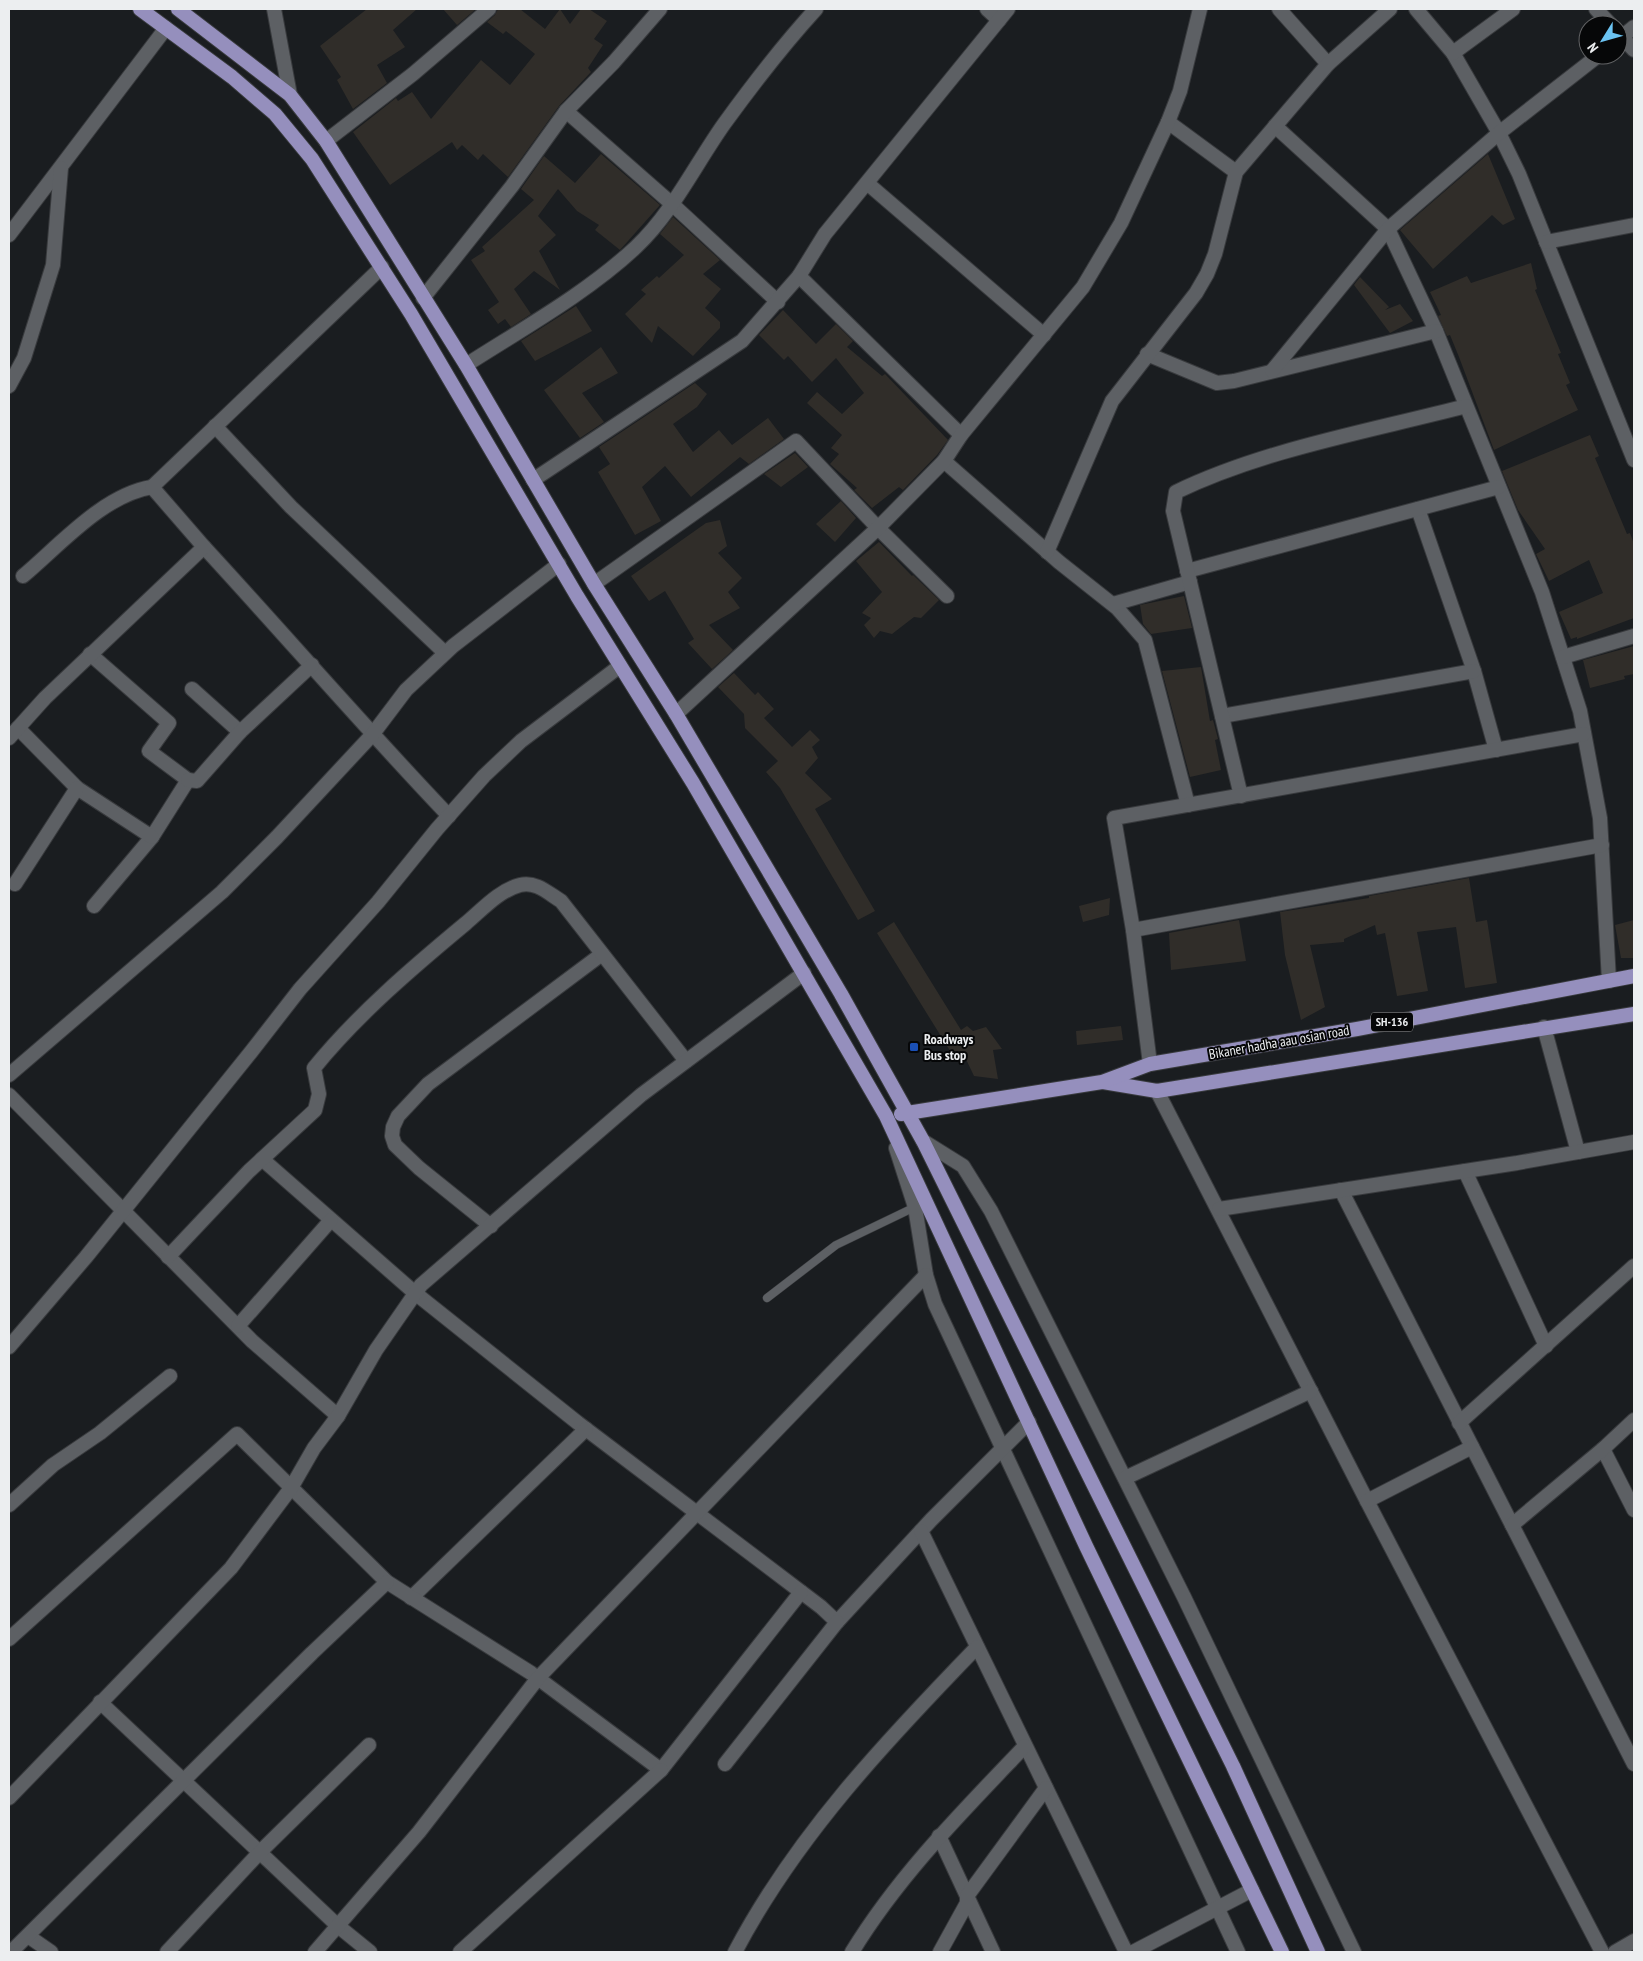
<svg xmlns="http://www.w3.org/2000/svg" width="1643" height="1961" font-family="'PT Sans Narrow',sans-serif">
  <rect width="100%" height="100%" fill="#1a1d20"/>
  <!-- building -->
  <g fill="#302d29">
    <polygon points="367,9 417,9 393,30 405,47 377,65 387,83 353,109 337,80 341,77 320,46"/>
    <polygon points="443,9 476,9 457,25"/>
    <polygon points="498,9 520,9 545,29 560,9 570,24 581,9 589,9 607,21 594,39 603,45 588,68 591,72 559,106 508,177 483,154 478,160 462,145 457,150 452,142 390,185 353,132 396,98 398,101 412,92 431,119 481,60 510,85 535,54 506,31 503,34 487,22 495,15"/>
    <polygon points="601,154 660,205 620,250 595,230 599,225 577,211 558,189 538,216 556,235 539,251 560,290 534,271 514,289 531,314 511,327 505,319 498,324 488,310 499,302 471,260 485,251 482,247 534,200 521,189 544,156 575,183"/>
    <polygon points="1488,154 1515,219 1503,225 1492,215 1433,269 1400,230"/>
    <polygon points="673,217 720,260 703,274 721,289 705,308 720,322 720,328 693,356 658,326 652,343 625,314 646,294 641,290 657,276 659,278 684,255 660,234"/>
    <polygon points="1531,263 1537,289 1535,290 1561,353 1558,354 1570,383 1566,385 1578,410 1494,450 1459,357 1450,335 1447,336 1438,316 1441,315 1430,292 1467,276 1471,283"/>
    <polygon points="1360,277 1389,307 1385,310 1400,304 1413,321 1390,333 1354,285"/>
    <polygon points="576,306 592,331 535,361 521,341"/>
    <polygon points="783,310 816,344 836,324 853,341 847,347 882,376 885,374 948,440 937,455 903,490 899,487 872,508 854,490 857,488 830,464 839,454 831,448 842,435 807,403 817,392 842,414 864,393 836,358 812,382 788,356 784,360 759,335"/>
    <polygon points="601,347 618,373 582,393 604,422 580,438 544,390"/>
    <polygon points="695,383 707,394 697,407 673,424 693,452 719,430 732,445 768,418 784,439 749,464 740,457 691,497 665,466 642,487 661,521 635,535 598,472 610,464 599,447"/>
    <polygon points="1590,435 1599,456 1595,458 1627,534 1630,533 1634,544 1634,618 1577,639 1577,637 1571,639 1559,612 1603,593 1589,560 1549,581 1536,554 1545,549 1518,510 1502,471"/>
    <polygon points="795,453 808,467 781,487 764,474"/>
    <polygon points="841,501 856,518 835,542 816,524"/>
    <polygon points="720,520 727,546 718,553 742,578 728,592 740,608 709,625 733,650 712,669 688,643 694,639 665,591 649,601 631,576 706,523"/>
    <polygon points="879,542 912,576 913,575 939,600 921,618 914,617 892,634 880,631 874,638 864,625 871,618 862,613 882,592 856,561"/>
    <polygon points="1184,596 1192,628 1151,634 1143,624 1140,605"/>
    <polygon points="1634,646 1634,674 1624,676 1625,679 1590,688 1583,660"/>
    <polygon points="1201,667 1210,721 1213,720 1218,739 1215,740 1221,770 1190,777 1162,671"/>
    <polygon points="734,673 755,695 758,692 774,709 764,718 792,747 810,730 820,740 812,747 818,758 805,773 832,799 815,809 875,911 858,920 780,788 766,772 778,761 745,728 744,714 718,687"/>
    <polygon points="1469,878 1476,922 1487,920 1497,983 1465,988 1456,927 1417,932 1428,991 1397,996 1385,933 1377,935 1375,925 1344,939 1344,942 1310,945 1325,1007 1301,1020 1285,955 1280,912 1369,898 1369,896"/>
    <polygon points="1110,898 1109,915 1083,922 1079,906"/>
    <polygon points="1239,920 1246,961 1171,970 1169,933"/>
    <polygon points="1634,920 1634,958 1621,958 1615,925"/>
    <polygon points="894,922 961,1030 967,1026 973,1031 986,1027 1002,1049 993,1050 998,1079 974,1076 963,1053 952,1054 877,933"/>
    <polygon points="1121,1026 1123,1040 1077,1045 1076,1031"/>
  </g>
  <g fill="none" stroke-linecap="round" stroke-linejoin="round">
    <!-- service casing -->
    <g stroke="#383a3d" stroke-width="9">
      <polyline id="service" points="767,1298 836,1245 915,1207"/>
    </g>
    <!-- minor casing -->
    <g stroke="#383a3d" stroke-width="16">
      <g id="minor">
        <polyline points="987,9 999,20"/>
        <polyline points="1279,9 1328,64"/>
        <polyline points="1416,9 1453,53 1499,133 1519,174 1634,460"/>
        <polyline points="1596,9 1611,25"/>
        <polyline points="1618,33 1634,50"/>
        <polyline points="1618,40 1634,27"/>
        <polyline points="1453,53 1513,9"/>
        <polyline points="566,111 672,204 778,302"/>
        <polyline points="1168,122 1236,172"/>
        <polyline points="1275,126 1388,229 1436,331 1542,592 1580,711 1600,818 1609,981"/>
        <polyline points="326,141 413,74 489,9"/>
        <polyline points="867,183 1044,335"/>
        <polyline points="9,235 166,28"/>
        <polyline points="1546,242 1634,225"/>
        <polyline points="799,276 961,435"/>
        <polyline points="423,298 512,186 566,111 614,62 660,9"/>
        <polyline points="1147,354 1217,383 1234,381 1436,331"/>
        <path d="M466,365C522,329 587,293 636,247C673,212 695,165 724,124C753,84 783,45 816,9"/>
        <polyline points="1272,371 1388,229 1499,133 1599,55"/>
        <polyline points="9,386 24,358 53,265 61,168"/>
        <polyline points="215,426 291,507 445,653"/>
        <polyline points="944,461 1059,562 1117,608 1145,640 1188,805"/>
        <polyline points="533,480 742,341 799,276 825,234 1008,9"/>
        <polyline points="1418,509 1474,671 1496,750"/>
        <path d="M204,547C286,636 365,728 449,816"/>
        <polyline points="1047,552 1112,401 1196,293 1207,274 1215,254 1236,172 1328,64 1390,9"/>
        <polyline points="1187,571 1499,487"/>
        <path d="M23,576C60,545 103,495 152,487"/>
        <polyline points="594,584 796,441 878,528 947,596"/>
        <polyline points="1113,604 1190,582"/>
        <polyline points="90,654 169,723 149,751 188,780 152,837 94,906"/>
        <polyline points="1563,657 1634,636"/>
        <polyline points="192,689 240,732"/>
        <polyline points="676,714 878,528 944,461 961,435 1083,287 1121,223 1168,122 1180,91 1200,9"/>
        <polyline points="1222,716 1474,671"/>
        <polyline points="18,728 77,788 152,837"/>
        <polyline points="9,738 45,698 204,547 152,487 382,267"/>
        <polyline points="188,780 197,781 240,732 312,665"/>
        <path d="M1241,796L1173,511L1176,492C1265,449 1371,431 1466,406"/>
        <polyline points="15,884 77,788"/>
        <polyline points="1133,930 1602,845"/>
        <polyline points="1544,1027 1578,1152"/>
        <polyline points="1150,1064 1133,930 1114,818 1584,734"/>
        <polyline points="9,1075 222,892 277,837 372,735 406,690 453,646 559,564"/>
        <polyline points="1157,1091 1367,1501 1602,1952"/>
        <polyline points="9,1095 252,1341 338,1416"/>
        <polyline points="923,1141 963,1166 991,1211 1184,1597 1354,1952"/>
        <polyline points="896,1148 915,1207 926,1275 935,1304 1238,1952"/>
        <polyline points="262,1159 415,1293 578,1423 821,1607 837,1622 931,1520 1029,1422"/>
        <polyline points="1465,1171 1546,1346"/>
        <polyline points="1341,1190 1634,1764"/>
        <polyline points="1219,1209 1517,1163 1634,1142"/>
        <polyline points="491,1226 419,1168 395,1145 392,1136 393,1127 398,1116 428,1084 602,954"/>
        <path d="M168,1257L249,1171L315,1110L319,1094L314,1068C357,1015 412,968 465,924C482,910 498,891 520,885C536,881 548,893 561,901L686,1061"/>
        <polyline points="238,1326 331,1220"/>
        <polyline points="9,1347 86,1257 251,1052 300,989 378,902 437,829 484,776 521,741 620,666"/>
        <polyline points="1459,1423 1634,1266"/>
        <polyline points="1603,1449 1634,1510"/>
        <polyline points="1125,1478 1311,1391"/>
        <polyline points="1367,1501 1472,1447"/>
        <polyline points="9,1505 53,1465 100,1433 170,1376"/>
        <polyline points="1512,1525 1603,1449 1634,1420"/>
        <polyline points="921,1531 1126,1952"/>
        <polyline points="411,1598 586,1429"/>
        <polyline points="9,1639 237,1434 387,1582 531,1673 661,1770 801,1592"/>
        <polyline points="100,1702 338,1926 370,1952"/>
        <polyline points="725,1764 837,1622"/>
        <polyline points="9,1798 231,1568 291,1488 314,1448 338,1416 376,1350 421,1285 641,1095 804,973"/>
        <polyline points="939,1836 993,1952"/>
        <polyline points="28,1936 51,1952"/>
        <polyline points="11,1952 312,1653 387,1582"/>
        <polyline points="167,1952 260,1852 369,1745"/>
        <polyline points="315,1952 419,1832 538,1678 926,1275"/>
        <polyline points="460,1952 661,1770"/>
        <path d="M735,1952C796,1836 886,1741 977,1647"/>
        <path d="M852,1952C899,1875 963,1811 1025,1746"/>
        <polyline points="940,1952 967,1903 967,1896 1046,1788"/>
        <polyline points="1133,1952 1252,1890"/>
        <polyline points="1615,1952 1634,1941"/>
      </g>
    </g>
    <!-- tertiary casing -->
    <g stroke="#383a3d" stroke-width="16">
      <polyline id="tertiary" points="274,9 290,95"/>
    </g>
    <!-- primary casing -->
    <g stroke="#383a3d" stroke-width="16">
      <g id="primary">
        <polyline points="140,9 232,77 275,114 312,159 411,314 577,596 693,783 886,1116 1086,1546 1282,1952"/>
        <polyline points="178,9 290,95 326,141 466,365 594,584 676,714 841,994 923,1141 1233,1766 1318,1952"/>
        <polyline points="1103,1082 1157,1091 1634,1014"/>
        <polyline points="901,1114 1102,1082 1150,1064 1357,1029 1634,976"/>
      </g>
    </g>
    <!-- service -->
    <use href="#service" stroke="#5d6064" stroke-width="8"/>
    <!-- minor -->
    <use href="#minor" stroke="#5d6064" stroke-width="14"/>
    <!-- tertiary -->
    <use href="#tertiary" stroke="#5d6064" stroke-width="14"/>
    <!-- primary -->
    <use href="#primary" stroke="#958fbd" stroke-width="14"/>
  </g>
  <!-- markers -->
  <rect fill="#1a4fb4" stroke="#060708" stroke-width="2" x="909" y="1042" width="10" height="10" rx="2.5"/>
  <g text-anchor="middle" stroke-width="4" stroke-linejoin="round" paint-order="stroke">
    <!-- shield labels -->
    <rect fill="#060708" stroke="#a7a9aa" stroke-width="1" x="1371" y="1012.5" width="42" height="19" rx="4"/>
    <g font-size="12" font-weight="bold" fill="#eceef0">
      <text x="1392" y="1026">SH-136</text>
    </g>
    <!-- poi labels -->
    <g font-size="14" font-weight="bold" fill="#eceef0" stroke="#060708" text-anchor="start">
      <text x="924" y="1044">Roadways<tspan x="924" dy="16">Bus stop</tspan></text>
    </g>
    <!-- street labels -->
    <g font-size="14" fill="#eceef0" stroke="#060708">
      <text transform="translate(1279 1042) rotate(-10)" y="5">Bikaner hadha aau osian road</text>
    </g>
  </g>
  <!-- border -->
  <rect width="1643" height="1961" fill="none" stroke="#eceef0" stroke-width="20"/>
  <!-- north arrow -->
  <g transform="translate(1603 40) rotate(233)"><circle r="24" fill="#060708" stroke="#626365"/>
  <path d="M0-4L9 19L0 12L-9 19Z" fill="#6bc3f2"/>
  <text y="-8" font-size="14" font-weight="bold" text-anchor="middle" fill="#eceef0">N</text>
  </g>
</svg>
